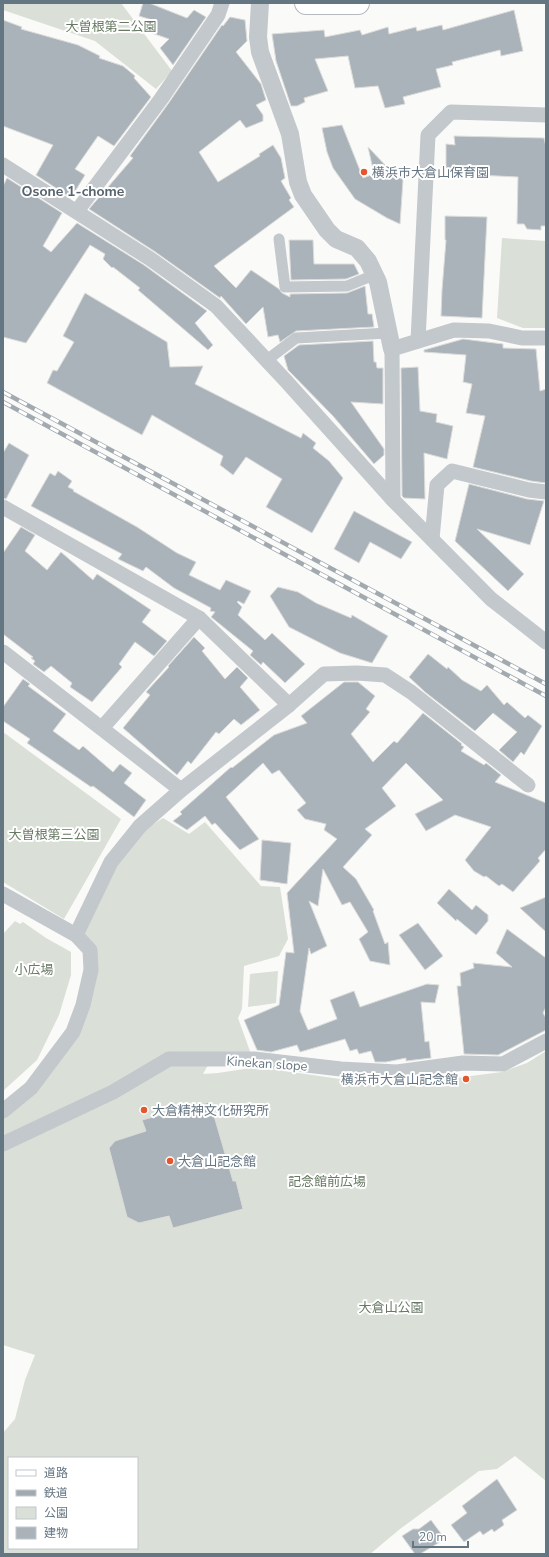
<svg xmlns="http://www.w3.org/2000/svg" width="549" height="1557" font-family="'Nunito Sans','Noto Sans JP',sans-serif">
  <rect width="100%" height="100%" fill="#fafaf8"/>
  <!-- green -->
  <g fill="#dadfd7" fill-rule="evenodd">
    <polygon points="3,3 121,3 172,71 156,89 95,41 3,10"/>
    <polygon points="502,238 546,241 546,328 523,328 497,318"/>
    <polygon points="3,732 121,819 64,919 3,882"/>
    <path d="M163,818L189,834L205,822L261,886L280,887L288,939L279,956L244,966L242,1009L238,1018L251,1054L208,1065L203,1074L218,1073L257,1067L381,1085L409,1084L502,1072L527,1063L546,1051V1481L515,1456L497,1469L479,1471L400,1529L370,1554H3V1433L15,1419L25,1380L35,1355L3,1345V1116L69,1030L85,988L86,950L75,941L116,865L146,829ZM9,1458H137V1548H9Z"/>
    <polygon points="15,921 20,924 23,922 46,938 71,952 71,975 59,1015 37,1060 3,1091 3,934"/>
    <polygon points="278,971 276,1003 248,1007 250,974"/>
  </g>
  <!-- building -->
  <g fill="#aab3b9" stroke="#dcdcda">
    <polygon points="143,3 149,3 187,18 194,10 206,17 173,65 160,48 169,39 146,31 152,20 139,16"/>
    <polygon points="514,10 523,51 501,56 500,50 452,62 453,65 436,69 441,87 403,97 405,104 385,108 378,86 355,88 348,56 315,59 328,91 304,98 305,102 297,106 291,106 276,61 272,34 324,30 325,37 360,30 362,35 388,27 389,34 416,27 417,31 442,25 443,30"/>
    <polygon points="230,17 245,20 247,41 236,52 261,84 266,100 256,105 263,115 263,121 246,128 240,120 199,152 218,182 260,156 259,154 273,145 281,158 285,178 281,181 291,198 289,200 294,207 214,266 236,288 251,270 279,289 282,293 290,297 290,294 347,293 365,286 368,314 372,314 374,327 296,331 280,342 278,335 268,337 263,307 246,324 221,296 220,298 154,251 89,209 133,158 130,156 168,104 222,25 223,26"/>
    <polygon points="3,20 22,27 21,29 78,45 100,56 99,58 123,66 135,76 134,78 151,97 114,146 98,136 75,169 85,175 71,198 36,175 53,145 3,126"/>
    <polygon points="342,125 363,178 374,174 368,147 388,168 403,180 400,224 387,218 355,199 333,168 327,152 322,128"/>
    <polygon points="454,136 544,138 546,147 546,226 541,226 541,230 527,229 524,224 517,224 518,177 456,174 454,168 446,169 446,144 455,145"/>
    <polygon points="7,178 62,213 43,246 51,252 77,223 144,265 207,311 195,323 213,345 208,350 138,290 140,288 113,267 112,268 103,259 105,254 90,245 26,343 3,337 3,186"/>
    <polygon points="445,216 487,217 482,318 441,316 442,290 446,240 445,240"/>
    <polygon points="289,240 313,240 314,264 354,264 359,274 346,279 291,280"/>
    <polygon points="85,293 167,342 170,367 203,366 195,384 301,438 303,433 316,443 313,448 329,461 343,478 312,533 266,507 282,479 246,457 233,475 220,465 223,456 152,415 142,435 47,383 53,370 57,371 74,342 63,336"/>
    <polygon points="463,339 503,344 503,348 536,349 540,391 546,389 546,483 531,481 473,467 485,416 466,413 472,384 463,382 466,355 424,352 424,350"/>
    <polygon points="373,341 374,362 376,362 377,368 383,368 383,404 351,402 384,449 384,455 374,464 333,416 288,370 284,356 299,345"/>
    <polygon points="418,367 420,411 437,414 436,422 453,426 447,459 424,453 425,499 404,498 402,496 401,368"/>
    <polygon points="9,443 29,455 6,499 3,498 3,453"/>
    <polygon points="58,471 72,481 68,487 74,490 73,491 137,527 177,553 196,562 189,575 220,590 226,580 251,591 244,604 238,601 237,602 242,607 238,615 265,640 272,633 305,664 285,683 263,662 261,665 250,655 253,651 211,617 215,612 210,611 211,608 174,588 146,567 143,571 118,559 122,554 31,506 50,473 55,476"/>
    <polygon points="469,484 527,499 544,501 530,545 477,529 524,574 508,591 455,541"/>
    <polygon points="354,511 412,542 401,559 370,542 359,563 334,549"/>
    <polygon points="21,527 35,535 25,551 47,570 61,552 93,580 97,574 151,610 142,622 167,641 154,656 135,642 119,664 122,667 92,702 70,687 72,683 51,666 44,672 33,664 35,661 31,658 33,657 3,634 3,553"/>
    <polygon points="278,587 298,592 316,603 351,618 352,615 388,636 372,663 340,653 289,627 270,596"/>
    <polygon points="194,637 205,648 202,651 225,679 237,667 248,678 240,687 260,710 241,725 234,719 219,734 216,732 191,764 188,761 177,775 123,728 150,695 146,692 169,667 168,666"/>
    <polygon points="428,654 447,669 448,667 462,680 481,691 487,685 504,705 507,702 525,718 528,715 542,726 524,755 521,752 513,762 499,750 517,732 493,713 475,731 425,692 409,677"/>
    <polygon points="23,679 30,684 28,686 66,714 53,731 79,750 83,746 113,772 120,764 132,773 124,783 146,800 134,817 93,786 91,787 27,743 30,739 3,721 3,707"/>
    <polygon points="344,682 358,682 375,696 366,709 370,712 351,734 373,762 394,741 397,743 423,713 462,744 461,745 464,747 461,751 484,765 486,763 501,775 495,782 546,803 546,849 538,858 540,861 513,892 502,884 499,886 486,876 484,877 474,871 465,860 491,827 455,815 426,831 415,814 443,800 406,763 382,788 396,806 365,829 372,835 343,867 356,879 374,910 373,911 385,944 388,942 390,965 370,961 359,939 368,932 350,902 342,905 323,869 318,906 309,901 327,946 311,954 309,948 300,1011 308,1030 337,1019 330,1000 354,991 360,1007 427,984 439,985 435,1003 421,1002 425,1042 429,1041 431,1058 406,1061 406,1058 386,1062 375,1062 371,1051 359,1054 357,1049 350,1051 345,1039 300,1052 297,1045 271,1052 257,1050 244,1020 279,1005 286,952 294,953 287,893 337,839 324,830 326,824 305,819 297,810 306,803 279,770 272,774 263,763 226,797 259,839 240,850 215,823 212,825 205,816 187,830 173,821 182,814 180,812 231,767 232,768 274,735 307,723 301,716"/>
    <polygon points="262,840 291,843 287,884 260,880"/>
    <polygon points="449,889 472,910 476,905 488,915 488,921 476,935 457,919 456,921 437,903"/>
    <polygon points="546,897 546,932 520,908"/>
    <polygon points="418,923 443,956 425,970 399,935"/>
    <polygon points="507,929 546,958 546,1007 543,1013 546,1018 546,1030 498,1055 464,1054 457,986 461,986 460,973 474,968 473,963 512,967 496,953"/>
    <polygon points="210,1102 233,1181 236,1181 243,1209 173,1228 169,1216 139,1223 127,1217 109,1148 115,1141 146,1131 142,1120"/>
    <polygon points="497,1479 517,1510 502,1520 504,1525 494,1532 492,1529 483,1535 480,1531 464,1542 451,1525 467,1513 462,1506"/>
    <polygon points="431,1520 445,1539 420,1554 415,1554 402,1536 413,1529 419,1529"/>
  </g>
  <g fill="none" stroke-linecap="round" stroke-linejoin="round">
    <!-- primary casing -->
    <g stroke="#b5babe" stroke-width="24">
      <polyline id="primary" points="306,3 358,3"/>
    </g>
    <!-- pedestrian -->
    <g stroke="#c3c8cc" stroke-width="11">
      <polyline points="279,239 285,287 347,286 374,275"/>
      <polyline points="267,360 296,338 388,333"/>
    </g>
    <!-- minor -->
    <g stroke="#c3c8cc" stroke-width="15">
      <polyline points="3,165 149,258 216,306 286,381 393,500 491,599 546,642"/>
      <polyline points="77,211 161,99 218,15 222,3"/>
      <polyline points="418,341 428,135 451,112 546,115"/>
      <polyline points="393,500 392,349 454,330 489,331 522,338 546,338"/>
      <polyline points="3,507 199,618 289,705"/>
      <polyline points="432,539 437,485 452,471 529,490 546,492"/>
      <polyline points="3,652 181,790"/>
      <polyline points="102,728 199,618"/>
      <polyline points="3,894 76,935 90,950 91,970 83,1005 73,1032 31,1088 3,1111"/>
      <polyline points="76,935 111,862 140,826 181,790 289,705 324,674 357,673 385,675 411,692 528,785"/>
      <polyline points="3,1144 113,1092 169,1059 254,1059 341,1069 397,1072 463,1063 503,1064 546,1041"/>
    </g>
    <!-- tertiary -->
    <polyline stroke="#c3c8cc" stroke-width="18" points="260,3 258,37 260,52 290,134 298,182 303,195 327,230 336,239 357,248 368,261 378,282 392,349"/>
    <!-- primary -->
    <use href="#primary" stroke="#fff" stroke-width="22"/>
    <!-- rail casing -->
    <g stroke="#a2aab0" stroke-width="4.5">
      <g id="rail">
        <polyline points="3,392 546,684"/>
        <polyline points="3,402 546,696"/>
      </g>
    </g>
    <!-- rail -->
    <use href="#rail" stroke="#fff" stroke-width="3" stroke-dasharray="9" stroke-linecap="butt"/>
  </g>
  <!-- markers -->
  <g fill="#e4572e" stroke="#fff" stroke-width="1.5">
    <circle cx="364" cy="172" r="4"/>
    <circle cx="466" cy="1079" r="4"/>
    <circle cx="144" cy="1110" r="4"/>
    <circle cx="170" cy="1161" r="4"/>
  </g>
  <g text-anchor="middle" stroke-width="4" stroke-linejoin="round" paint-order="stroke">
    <!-- park labels -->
    <g font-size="13" fill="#687a64" stroke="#fff">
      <text x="111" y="31">大曽根第二公園</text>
      <text x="54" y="839">大曽根第三公園</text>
      <text x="34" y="974">小広場</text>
      <text x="327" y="1186">記念館前広場</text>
      <text x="391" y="1312">大倉山公園</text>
    </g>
    <!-- poi labels -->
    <g font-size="13" fill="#657683" stroke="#fff" text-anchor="start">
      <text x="372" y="177">横浜市大倉山保育園</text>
      <text x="458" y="1084" text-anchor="end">横浜市大倉山記念館</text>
      <text x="152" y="1115">大倉精神文化研究所</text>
      <text x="178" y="1166">大倉山記念館</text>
    </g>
    <!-- street labels -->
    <g font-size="13" fill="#657683" stroke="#fff">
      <text transform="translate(267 1063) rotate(4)" y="5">Kinekan slope</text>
    </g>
    <!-- neighbourhood labels -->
    <g font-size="14" font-weight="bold" fill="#57646e" stroke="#fff">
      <text x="73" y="196">Osone 1-chome</text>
    </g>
  </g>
  <!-- border -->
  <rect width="549" height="1557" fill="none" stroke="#657683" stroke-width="8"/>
  <!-- legend -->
  <rect x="8" y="1457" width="130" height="92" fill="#ffffff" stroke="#c1c8cd"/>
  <rect x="16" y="1470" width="20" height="6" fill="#ffffff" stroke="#c1c8cd"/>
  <text x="44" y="1477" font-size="12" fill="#657683">道路</text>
  <rect x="16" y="1490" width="20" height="6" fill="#a2aab0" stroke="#c1c8cd"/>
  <text x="44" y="1497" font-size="12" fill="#657683">鉄道</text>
  <rect x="16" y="1507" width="20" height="12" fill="#dadfd7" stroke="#c1c8cd"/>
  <text x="44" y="1517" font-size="12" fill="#657683">公園</text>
  <rect x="16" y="1527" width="20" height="12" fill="#aab3b9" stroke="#c1c8cd"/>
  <text x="44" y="1537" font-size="12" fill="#657683">建物</text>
  <!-- scale -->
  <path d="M413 1541v6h55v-6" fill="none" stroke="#657683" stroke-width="2"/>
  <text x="419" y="1541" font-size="12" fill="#657683" stroke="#ffffff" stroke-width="3" paint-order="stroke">20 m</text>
</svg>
